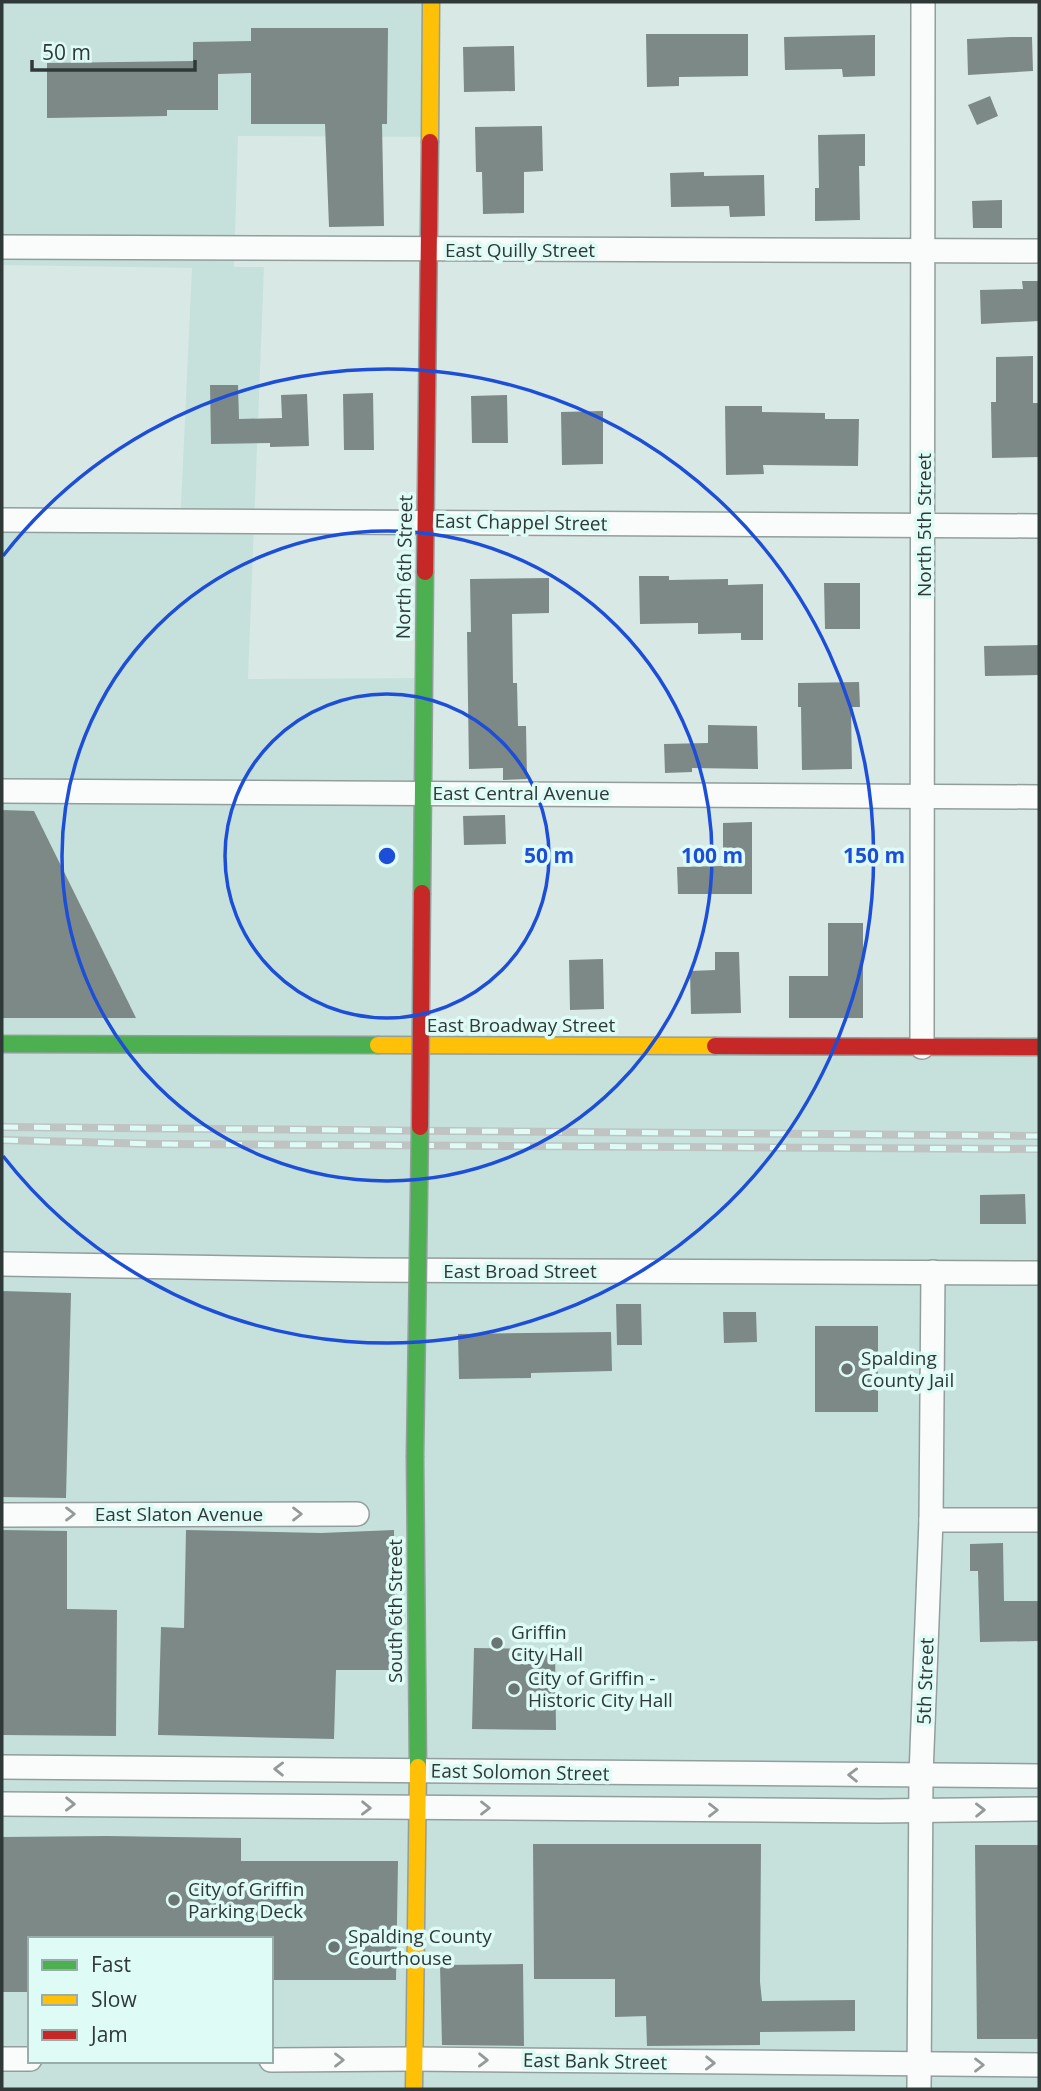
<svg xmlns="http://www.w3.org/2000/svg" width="1041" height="2091" font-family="'Open Sans',sans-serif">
  <rect width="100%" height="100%" fill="#d8e8e5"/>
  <!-- built -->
  <path fill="#c6e1dc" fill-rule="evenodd" d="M2,2H437L435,137L238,136L234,267H264L248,679L431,678L425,1045L1039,1048V2089H2V522L180,527L192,268L2,265ZM30,1939H271V2061H30Z"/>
  <!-- building -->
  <g fill="#7d8986">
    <polygon points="251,28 388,28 387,124 382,124 384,226 329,227 325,124 251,124 251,73 218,74 218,110 167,110 167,116 47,118 47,63 193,61 193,42 251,41"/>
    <polygon points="646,34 748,34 748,76 679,77 679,86 647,87"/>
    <polygon points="875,35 875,76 843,77 842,69 785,70 784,37"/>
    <polygon points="1010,37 1032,37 1033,71 968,75 967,39"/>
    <polygon points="514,46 515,91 464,92 463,47"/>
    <polygon points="990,96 998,116 977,125 968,105"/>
    <polygon points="542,126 543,171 524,172 524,213 483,214 482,172 476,172 475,127"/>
    <polygon points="865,134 865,166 859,166 860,220 815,221 815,188 819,188 818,135"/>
    <polygon points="704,172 704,176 764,175 765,216 730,217 729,206 671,207 670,173"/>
    <polygon points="1002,200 1002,228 973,228 972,201"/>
    <polygon points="1022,281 1039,281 1039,321 981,324 980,290 1023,289"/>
    <polygon points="1033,356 1033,403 1039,403 1039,457 992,458 991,402 996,402 996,357"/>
    <polygon points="210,385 238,385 239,419 282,418 281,395 307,394 309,446 270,447 270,443 211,444"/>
    <polygon points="373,393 374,450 344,450 343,394"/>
    <polygon points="507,395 508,443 472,443 471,396"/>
    <polygon points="725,406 762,406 762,412 825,413 825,419 859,419 858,466 763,465 764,474 726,475"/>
    <polygon points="603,411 603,464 562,465 561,412"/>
    <polygon points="639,576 669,576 669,580 728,579 728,585 763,584 763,640 741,640 741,633 698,634 698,623 640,624"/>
    <polygon points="549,578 549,613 512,614 513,683 517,683 518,726 526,726 527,779 503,780 503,768 469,769 467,632 471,632 470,579"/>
    <polygon points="824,583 860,583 860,629 825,629"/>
    <polygon points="1039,645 1039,675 985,676 984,646"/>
    <polygon points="859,682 860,707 851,707 852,769 802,770 801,707 798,707 798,683"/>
    <polygon points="708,725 757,726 758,769 692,768 692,772 665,773 664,744 708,743"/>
    <polygon points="2,810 34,811 136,1018 2,1018"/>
    <polygon points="505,815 506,844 464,845 463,816"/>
    <polygon points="752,822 752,894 678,894 677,867 723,866 723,823"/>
    <polygon points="828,923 863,923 863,1018 789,1018 789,976 828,976"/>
    <polygon points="715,952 739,952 741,1013 691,1014 690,971 715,970"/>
    <polygon points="603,959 604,1009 570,1010 569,960"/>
    <polygon points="1025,1194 1026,1224 980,1224 980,1195"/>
    <polygon points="2,1291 71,1293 66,1498 2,1497"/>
    <polygon points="616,1304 641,1304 642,1345 617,1345"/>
    <polygon points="723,1312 756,1312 757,1342 724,1343"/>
    <rect x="815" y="1326" width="63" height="86"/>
    <polygon points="611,1332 612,1371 531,1373 531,1378 459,1379 458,1334"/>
    <polygon points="2,1530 67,1531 67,1609 117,1610 116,1736 2,1735"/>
    <polygon points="186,1530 321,1533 394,1530 395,1634 390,1634 391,1670 336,1670 334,1739 158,1735 161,1627 184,1628"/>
    <polygon points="1003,1543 1004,1601 1039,1601 1039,1641 980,1642 978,1571 970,1571 970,1544"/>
    <polygon points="474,1648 555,1649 556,1730 472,1729"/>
    <polygon points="107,1836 241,1838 241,1861 398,1861 396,1980 271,1980 271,1939 30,1939 30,1992 2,1992 2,1837"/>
    <polygon points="533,1844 761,1844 760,1982 762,2001 855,2000 855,2031 760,2032 760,2045 647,2046 646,2016 615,2017 615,1979 534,1979"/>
    <polygon points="975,1845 1039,1845 1039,2039 977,2039"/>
    <polygon points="523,1964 524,2046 442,2045 440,1965"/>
  </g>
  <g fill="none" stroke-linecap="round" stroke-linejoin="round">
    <!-- street casing -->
    <g stroke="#929e9c" stroke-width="26">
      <g id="street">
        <polyline points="2,247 1039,251"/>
        <polyline points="2,520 1039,526"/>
        <polyline points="2,791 1039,797"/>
        <polyline points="922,1047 923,2"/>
        <polyline points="2,1264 368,1270 1039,1273"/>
        <polyline points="2,1515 357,1514"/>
        <polyline points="931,1520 1039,1520"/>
        <polyline points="2,1767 1039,1776"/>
        <polyline points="2,1804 879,1811 1039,1809"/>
        <polyline points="2,2059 30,2059"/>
        <polyline points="271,2060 414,2059 1039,2065"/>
        <polyline points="919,2089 921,1775 931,1520 933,1272"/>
      </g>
    </g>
    <!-- fast casing -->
    <g stroke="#929e9c" stroke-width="19">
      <g id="fast">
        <polyline points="422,893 425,572"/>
        <polyline points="2,1044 378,1045"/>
        <polyline points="415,1457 418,1767"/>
      </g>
    </g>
    <!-- slow casing -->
    <g stroke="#929e9c" stroke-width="19">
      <g id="slow">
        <polyline points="430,142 431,2"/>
        <polyline points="378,1045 715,1046"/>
        <polyline points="414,2089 418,1767"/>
      </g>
    </g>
    <!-- jam casing -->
    <g stroke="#929e9c" stroke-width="19">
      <g id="jam">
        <polyline points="425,572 430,142"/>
        <polyline points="715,1046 1039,1047"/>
      </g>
    </g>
    <!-- street -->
    <use href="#street" stroke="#f9fcfb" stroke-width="23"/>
    <!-- fast -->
    <use href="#fast" stroke="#4caf50" stroke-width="16"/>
    <!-- slow -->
    <use href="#slow" stroke="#ffc107" stroke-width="16"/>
    <!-- jam -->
    <use href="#jam" stroke="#c62828" stroke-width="16"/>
    <!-- rail casing -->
    <g stroke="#bfc3c2" stroke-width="8">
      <g id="rail">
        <polyline points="2,1127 1039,1136"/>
        <polyline points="2,1140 154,1144 1039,1149"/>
      </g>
    </g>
    <!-- rail -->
    <use href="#rail" stroke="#dffbf6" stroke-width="5" stroke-dasharray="16" stroke-linecap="butt"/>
    <!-- fast-bridge casing -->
    <g stroke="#929e9c" stroke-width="19" stroke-linecap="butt">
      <polyline id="fast-bridge" points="415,1457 420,1127"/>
    </g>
    <!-- jam-bridge casing -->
    <g stroke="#929e9c" stroke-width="19" stroke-linecap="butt">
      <polyline id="jam-bridge" points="420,1127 422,893"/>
    </g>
    <!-- fast-bridge -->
    <use href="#fast-bridge" stroke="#4caf50" stroke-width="16"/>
    <!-- jam-bridge -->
    <use href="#jam-bridge" stroke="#c62828" stroke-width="16"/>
  </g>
  <!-- one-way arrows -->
  <defs><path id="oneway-chevron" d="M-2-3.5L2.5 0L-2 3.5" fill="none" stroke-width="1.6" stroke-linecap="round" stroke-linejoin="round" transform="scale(1.75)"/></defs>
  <g stroke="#949a99">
    <use href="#oneway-chevron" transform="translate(70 1514)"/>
    <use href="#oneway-chevron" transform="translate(297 1514)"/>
    <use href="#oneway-chevron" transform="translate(279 1769) rotate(-179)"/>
    <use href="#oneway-chevron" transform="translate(853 1775) rotate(-179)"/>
    <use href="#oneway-chevron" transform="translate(70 1804) rotate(1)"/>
    <use href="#oneway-chevron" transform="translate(366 1808) rotate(1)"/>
    <use href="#oneway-chevron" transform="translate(485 1808)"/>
    <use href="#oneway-chevron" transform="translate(713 1810)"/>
    <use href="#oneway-chevron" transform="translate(980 1810) rotate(-1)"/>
    <use href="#oneway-chevron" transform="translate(339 2060)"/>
    <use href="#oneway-chevron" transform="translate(483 2060) rotate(1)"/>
    <use href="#oneway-chevron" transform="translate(710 2063) rotate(1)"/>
    <use href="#oneway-chevron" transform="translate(979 2065)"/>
  </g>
  <!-- distance rings -->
  <g fill="none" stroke="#1d4ed8" stroke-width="3.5">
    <circle cx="387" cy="856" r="162"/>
    <circle cx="387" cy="856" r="325"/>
    <path d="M3 556A487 487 0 1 1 3 1156"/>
  </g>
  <!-- markers -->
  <g fill="#6a7674" stroke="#dffbf6" stroke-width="2.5">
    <circle cx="847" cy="1369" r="7"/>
    <circle cx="497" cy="1643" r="7"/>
    <circle cx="514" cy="1689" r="7"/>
    <circle cx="174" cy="1900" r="7"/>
    <circle cx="334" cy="1947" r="7"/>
  </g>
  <g text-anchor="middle" stroke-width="7" stroke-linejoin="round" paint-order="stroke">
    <!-- street labels -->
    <g font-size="19" fill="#2f3937" stroke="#dffbf6">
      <text x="520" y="257">East Quilly Street</text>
      <text transform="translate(521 522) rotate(1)" y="7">East Chappel Street</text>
      <text transform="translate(924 525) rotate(-90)" y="7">North 5th Street</text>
      <text transform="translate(404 567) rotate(-89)" y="7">North 6th Street</text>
      <text x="521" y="800">East Central Avenue</text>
      <text x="521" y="1032">East Broadway Street</text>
      <text x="520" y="1278">East Broad Street</text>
      <text x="179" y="1521">East Slaton Avenue</text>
      <text transform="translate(395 1611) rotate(-90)" y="7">South 6th Street</text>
      <text transform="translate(925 1681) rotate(-88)" y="7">5th Street</text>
      <text transform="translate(520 1772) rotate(1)" y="7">East Solomon Street</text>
      <text transform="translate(595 2061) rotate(1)" y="7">East Bank Street</text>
    </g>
    <!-- poi labels -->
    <g font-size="19" fill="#2f3937" stroke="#dffbf6" text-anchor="start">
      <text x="861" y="1365">Spalding<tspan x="861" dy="22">County Jail</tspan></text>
      <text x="511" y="1639">Griffin<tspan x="511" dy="22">City Hall</tspan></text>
      <text x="528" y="1685">City of Griffin -<tspan x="528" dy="22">Historic City Hall</tspan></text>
      <text x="188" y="1896">City of Griffin<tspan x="188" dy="22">Parking Deck</tspan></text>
      <text x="348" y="1943">Spalding County<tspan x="348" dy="22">Courthouse</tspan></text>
    </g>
  </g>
  <circle cx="387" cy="856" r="10" fill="#1d4ed8" stroke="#dffbf6" stroke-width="3.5"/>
  <g font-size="21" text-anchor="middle" font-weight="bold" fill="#1d4ed8" stroke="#dffbf6" stroke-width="7" stroke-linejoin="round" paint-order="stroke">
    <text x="549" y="863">50 m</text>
    <text x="712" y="863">100 m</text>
    <text x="874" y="863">150 m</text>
  </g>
  <!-- border -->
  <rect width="1041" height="2091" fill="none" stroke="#2f3937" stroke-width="7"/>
  <!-- legend -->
  <rect x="28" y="1937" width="245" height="126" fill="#dffbf6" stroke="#99adaa" stroke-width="2"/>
  <rect x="42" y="1960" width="35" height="10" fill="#4caf50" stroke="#99adaa" stroke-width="2"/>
  <text x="91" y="1972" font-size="21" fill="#2f3937">Fast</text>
  <rect x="42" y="1995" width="35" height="10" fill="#ffc107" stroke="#99adaa" stroke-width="2"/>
  <text x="91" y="2007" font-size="21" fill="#2f3937">Slow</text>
  <rect x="42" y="2030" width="35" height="10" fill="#c62828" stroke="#99adaa" stroke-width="2"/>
  <text x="91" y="2042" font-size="21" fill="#2f3937">Jam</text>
  <!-- scale -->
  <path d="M32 60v10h163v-10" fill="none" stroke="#2f3937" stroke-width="3.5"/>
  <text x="42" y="60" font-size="21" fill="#2f3937" stroke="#dffbf6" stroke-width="5" paint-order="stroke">50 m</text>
</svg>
